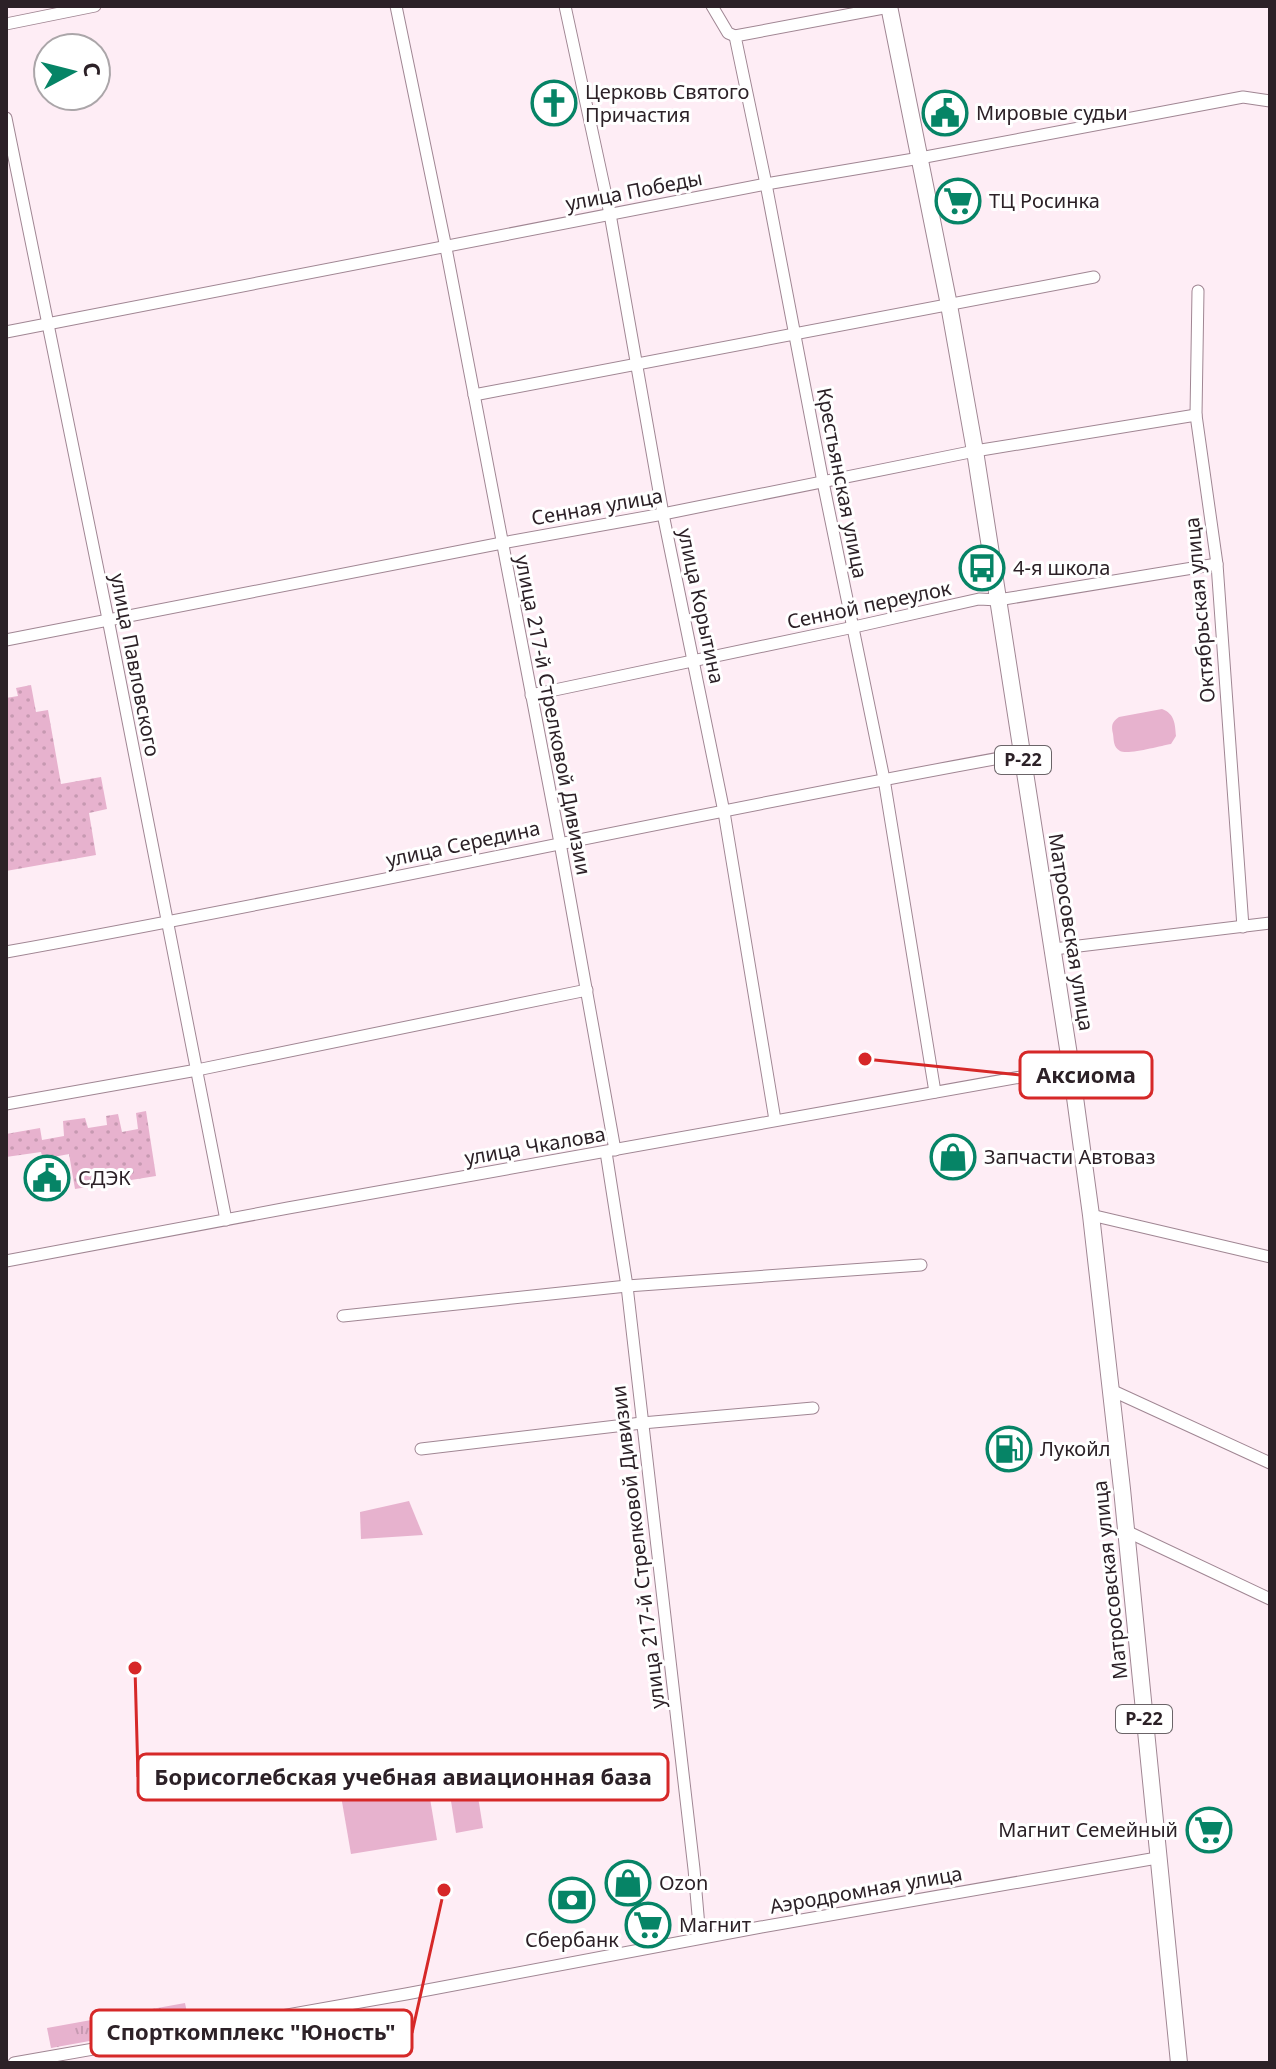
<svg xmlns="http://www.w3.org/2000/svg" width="1276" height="2069" font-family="'Noto Sans',sans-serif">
  <defs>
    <pattern id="grass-tufts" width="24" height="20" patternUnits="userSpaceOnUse" patternTransform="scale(2)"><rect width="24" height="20" fill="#e7b2ce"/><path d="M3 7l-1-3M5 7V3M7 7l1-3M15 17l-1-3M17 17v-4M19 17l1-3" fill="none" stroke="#c699b1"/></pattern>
    <pattern id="garden-dots" width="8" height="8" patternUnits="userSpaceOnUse" patternTransform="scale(2)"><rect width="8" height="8" fill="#e7b2ce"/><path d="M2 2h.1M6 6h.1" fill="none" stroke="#c699b1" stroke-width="1.8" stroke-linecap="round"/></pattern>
  </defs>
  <rect width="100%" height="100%" fill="#feedf5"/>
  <!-- grass -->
  <polygon fill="url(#grass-tufts)" points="185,2003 189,2023 51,2048 47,2028"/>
  <!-- garden -->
  <g fill="url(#garden-dots)">
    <polygon points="31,685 36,712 48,710 61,784 101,777 107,809 89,813 96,855 6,871 6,698 18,696 16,688"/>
    <polygon points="146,1111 156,1176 75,1189 69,1154 43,1159 41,1152 6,1157 6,1134 40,1128 42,1140 64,1136 63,1121 85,1118 88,1128 107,1125 106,1116 118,1114 122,1132 138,1129 136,1113"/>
  </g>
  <!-- pitch -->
  <g fill="#e7b2ce">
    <path d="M1162,709C1175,714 1175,724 1176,736L1171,744C1160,746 1128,755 1120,751C1113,747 1114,740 1113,734C1111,725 1112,722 1119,717Z"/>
    <polygon points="409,1501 423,1535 361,1539 360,1512"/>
    <polygon points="475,1778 483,1828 456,1833 448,1782"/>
    <polygon points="427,1781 437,1840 351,1854 341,1796"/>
  </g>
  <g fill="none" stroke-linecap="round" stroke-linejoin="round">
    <!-- minor casing -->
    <g stroke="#a08693" stroke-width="13">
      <g id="minor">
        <polyline points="396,6 446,248 560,843 615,1150"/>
        <polyline points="565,6 610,214 663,514 724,812 775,1120"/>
        <polyline points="712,6 728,33 735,36"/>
        <polyline points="889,7 735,36 766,184 823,482 884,779 935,1092"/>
        <polyline points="6,24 95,6"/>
        <polyline points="6,118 108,619 226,1220"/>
        <polyline points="1198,291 1196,415 1217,564 1243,927"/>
        <polyline points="6,332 766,184 920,158 1243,97 1270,101"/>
        <polyline points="474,395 1094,277"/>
        <polyline points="6,640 502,543 663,514 975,451 1196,415"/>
        <polyline points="531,695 854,627 979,599 998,600 1217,564"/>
        <polyline points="1054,949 1270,923"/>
        <path d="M6,952C346,891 683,815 1022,754"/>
        <polyline points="6,1104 197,1070 587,990"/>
        <polyline points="606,1152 627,1286 694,1869 700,1938"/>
        <polyline points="1091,1215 1270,1257"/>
        <polyline points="6,1261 288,1208 1071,1068"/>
        <polyline points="343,1316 627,1286 921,1265"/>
        <polyline points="1111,1390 1270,1463"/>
        <polyline points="421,1449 642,1423 813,1408"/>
        <polyline points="1126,1531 1270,1599"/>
        <polyline points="14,2063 406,1994 761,1927 1157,1858"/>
      </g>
    </g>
    <!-- highway casing -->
    <g stroke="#a08693" stroke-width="18">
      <polyline id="highway" points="889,6 949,305 975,451 1071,1068 1091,1215 1122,1489 1179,2063"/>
    </g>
    <!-- minor -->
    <use href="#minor" stroke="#fff" stroke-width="11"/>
    <!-- highway -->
    <use href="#highway" stroke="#fff" stroke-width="16"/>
  </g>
  <!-- icons -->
  <defs>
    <g id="church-ring" transform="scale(2.3)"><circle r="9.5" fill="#fff" stroke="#068466" stroke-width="1.5"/><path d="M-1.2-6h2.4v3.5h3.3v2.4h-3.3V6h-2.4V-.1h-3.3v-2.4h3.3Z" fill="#068466"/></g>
    <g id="civic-ring" transform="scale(2.3)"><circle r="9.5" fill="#fff" stroke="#068466" stroke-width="1.5"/><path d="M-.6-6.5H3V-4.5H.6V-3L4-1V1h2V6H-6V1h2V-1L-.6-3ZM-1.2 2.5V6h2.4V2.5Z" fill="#068466"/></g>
    <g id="supermarket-ring" transform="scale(2.3)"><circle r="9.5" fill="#fff" stroke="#068466" stroke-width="1.5"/><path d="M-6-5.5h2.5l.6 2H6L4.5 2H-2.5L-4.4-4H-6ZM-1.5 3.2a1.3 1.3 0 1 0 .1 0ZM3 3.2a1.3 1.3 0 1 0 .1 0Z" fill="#068466"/></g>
    <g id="bus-ring" transform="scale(2.3)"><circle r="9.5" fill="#fff" stroke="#068466" stroke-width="1.5"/><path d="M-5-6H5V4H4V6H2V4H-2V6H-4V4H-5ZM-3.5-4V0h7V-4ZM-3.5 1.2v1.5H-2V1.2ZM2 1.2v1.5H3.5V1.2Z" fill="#068466"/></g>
    <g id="shop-ring" transform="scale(2.3)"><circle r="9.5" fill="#fff" stroke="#068466" stroke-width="1.5"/><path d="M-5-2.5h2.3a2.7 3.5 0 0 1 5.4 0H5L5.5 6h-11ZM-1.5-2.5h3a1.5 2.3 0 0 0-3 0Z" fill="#068466"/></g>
    <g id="fuel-ring" transform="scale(2.3)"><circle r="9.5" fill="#fff" stroke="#068466" stroke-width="1.5"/><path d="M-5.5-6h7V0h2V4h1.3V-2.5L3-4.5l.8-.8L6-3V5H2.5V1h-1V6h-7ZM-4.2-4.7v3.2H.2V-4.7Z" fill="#068466"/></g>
    <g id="bank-ring" transform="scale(2.3)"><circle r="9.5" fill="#fff" stroke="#068466" stroke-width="1.5"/><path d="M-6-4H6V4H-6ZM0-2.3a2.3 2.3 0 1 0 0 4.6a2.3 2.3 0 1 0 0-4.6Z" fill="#068466"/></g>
  </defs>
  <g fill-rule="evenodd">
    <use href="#church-ring" x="554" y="103"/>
    <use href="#civic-ring" x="945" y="113"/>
    <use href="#supermarket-ring" x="958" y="201"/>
    <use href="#bus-ring" x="982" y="568"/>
    <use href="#shop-ring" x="953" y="1157"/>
    <use href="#civic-ring" x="47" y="1178"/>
    <use href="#fuel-ring" x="1009" y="1449"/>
    <use href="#supermarket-ring" x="1209" y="1830"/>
    <use href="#shop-ring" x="628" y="1883"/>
    <use href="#bank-ring" x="572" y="1900"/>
    <use href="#supermarket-ring" x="648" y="1925"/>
  </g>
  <g text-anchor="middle" stroke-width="6" stroke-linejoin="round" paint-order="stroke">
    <!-- shield labels -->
    <g fill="#fff" stroke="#6b6468" stroke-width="2">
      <rect x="995" y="746" width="56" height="28" rx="6"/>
      <rect x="1116" y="1705" width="56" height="28" rx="6"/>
    </g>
    <g font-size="18" font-weight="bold" fill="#2c2127">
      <text x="1023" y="766">Р-22</text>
      <text x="1144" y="1725">Р-22</text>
    </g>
    <!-- poi labels -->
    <g font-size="20" fill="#2c2127" stroke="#fff" text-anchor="start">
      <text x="585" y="99">Церковь Святого<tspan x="585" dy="23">Причастия</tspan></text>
      <text x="976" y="120">Мировые судьи</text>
      <text x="989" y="208">ТЦ Росинка</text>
      <text x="1013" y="575">4-я школа</text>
      <text x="984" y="1164">Запчасти Автоваз</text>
      <text x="78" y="1185">СДЭК</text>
      <text x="1040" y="1456">Лукойл</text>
      <text x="1178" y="1837" text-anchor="end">Магнит Семейный</text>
      <text x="659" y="1890">Ozon</text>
      <text x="679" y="1932">Магнит</text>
      <text x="572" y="1947" text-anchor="middle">Сбербанк</text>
    </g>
    <!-- street labels -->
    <g font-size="20" fill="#2c2127" stroke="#fff">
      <text transform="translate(634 191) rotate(-11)" y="7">улица Победы</text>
      <text transform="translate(842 483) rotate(79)" y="7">Крестьянская улица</text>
      <text transform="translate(597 507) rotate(-10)" y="7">Сенная улица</text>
      <text transform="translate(869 605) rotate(-12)" y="7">Сенной переулок</text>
      <text transform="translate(701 606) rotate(78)" y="7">улица Корытина</text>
      <text transform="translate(1200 610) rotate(-95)" y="7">Октябрьская улица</text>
      <text transform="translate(135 665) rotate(79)" y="7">улица Павловского</text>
      <text transform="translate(553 715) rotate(79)" y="7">улица 217-й Стрелковой Дивизии</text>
      <text transform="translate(463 844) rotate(-12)" y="7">улица Середина</text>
      <text transform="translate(1071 932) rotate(81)" y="7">Матросовская улица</text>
      <text transform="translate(535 1146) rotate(-10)" y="7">улица Чкалова</text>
      <text transform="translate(638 1547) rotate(-97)" y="7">улица 217-й Стрелковой Дивизии</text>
      <text transform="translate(1110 1580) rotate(-96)" y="7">Матросовская улица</text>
      <text transform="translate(866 1890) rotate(-10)" y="7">Аэродромная улица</text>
    </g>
  </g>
  <!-- callouts -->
  <path fill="none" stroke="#d62828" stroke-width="3" d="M865 1059L1020 1075M135 1668L138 1777M444 1890L412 2033"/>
  <g fill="#d62828" stroke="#fff" stroke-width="3">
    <circle cx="865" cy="1059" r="8"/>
    <circle cx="135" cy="1668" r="8"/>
    <circle cx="444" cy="1890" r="8"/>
  </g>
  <g fill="#fff" stroke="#d62828" stroke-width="3">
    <rect x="1020" y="1052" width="132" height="46" rx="8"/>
    <rect x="138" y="1754" width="530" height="46" rx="8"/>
    <rect x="91" y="2010" width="321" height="46" rx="8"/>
  </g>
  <g font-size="22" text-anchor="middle" font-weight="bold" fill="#2c2127">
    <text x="1086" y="1083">Аксиома</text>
    <text x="403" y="1785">Борисоглебская учебная авиационная база</text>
    <text x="251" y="2040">Спорткомплекс "Юность"</text>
  </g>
  <!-- border -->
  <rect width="1276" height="2069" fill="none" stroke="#2c2127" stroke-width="16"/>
  <!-- north arrow -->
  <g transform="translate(72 72) rotate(83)"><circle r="38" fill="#ffffff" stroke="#aba6a9" stroke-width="2"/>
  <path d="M0-6L14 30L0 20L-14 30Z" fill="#068466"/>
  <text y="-12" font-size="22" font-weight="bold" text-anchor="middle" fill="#2c2127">С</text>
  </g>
</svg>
